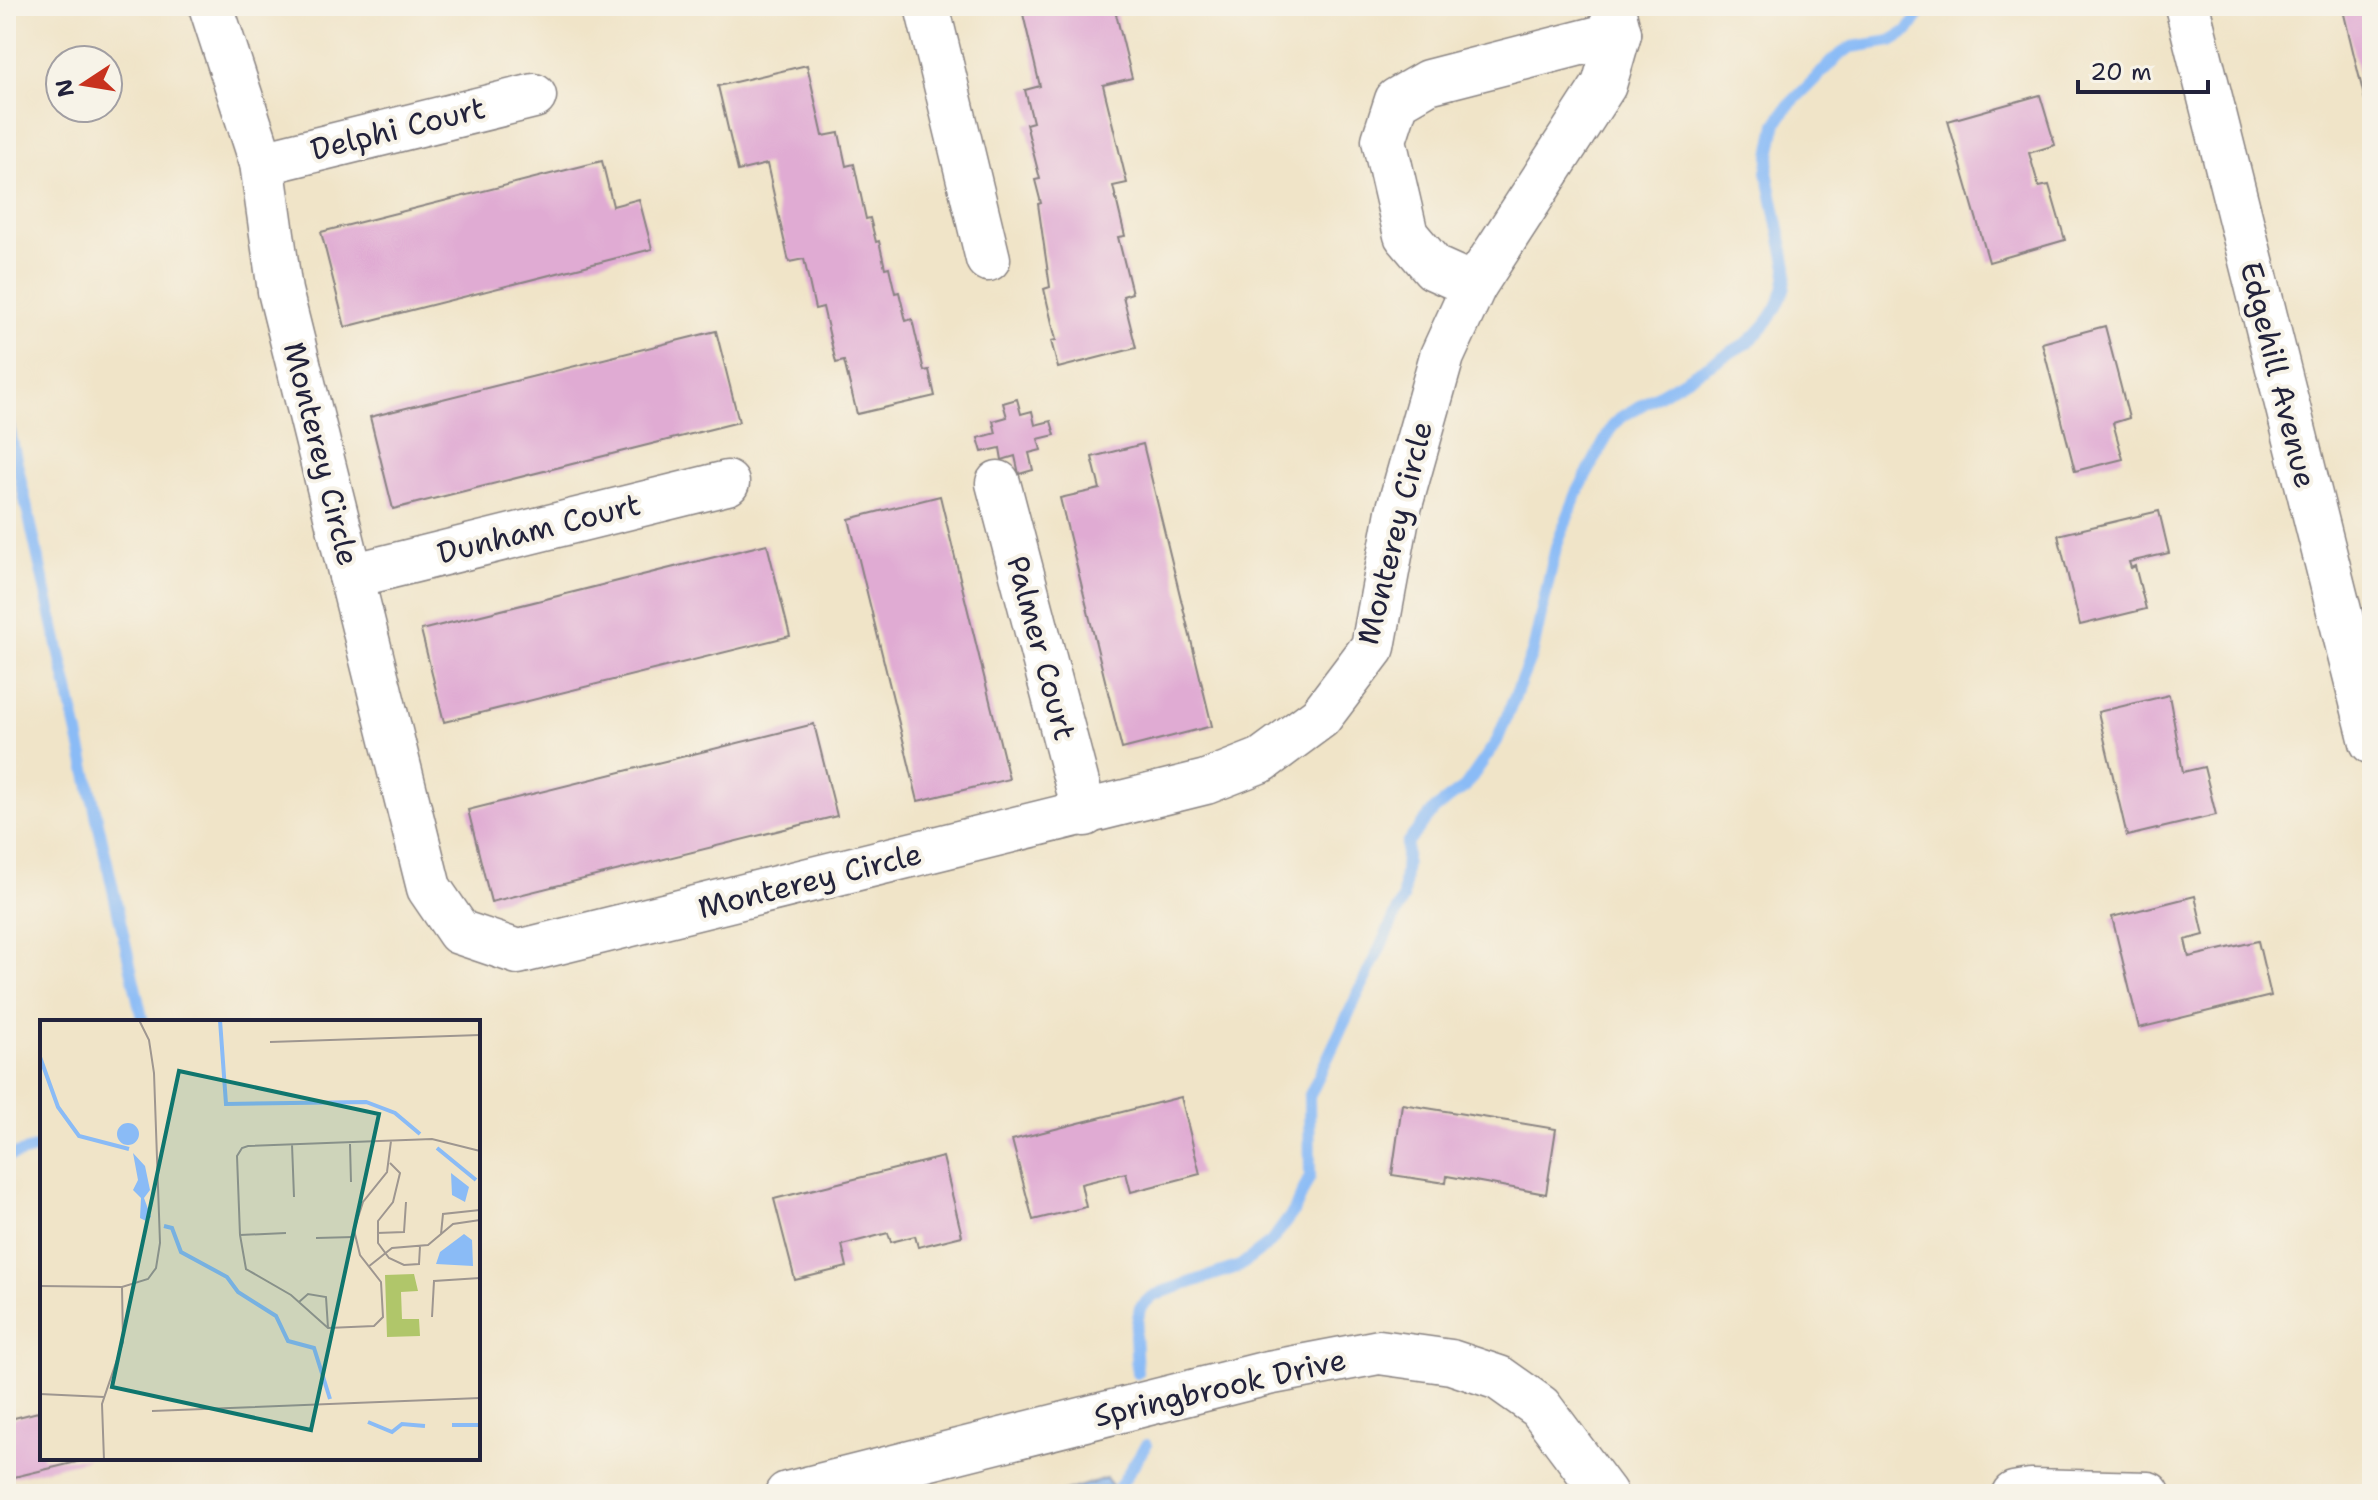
<svg xmlns="http://www.w3.org/2000/svg" width="2378" height="1500" font-family="'Shantell Sans',sans-serif">
  <defs>
    <pattern id="water-rules" width="6" height="5" patternUnits="userSpaceOnUse" patternTransform="scale(2)"><rect width="6" height="5" fill="#8abbf6"/><path d="M0 2.5h6" fill="none" stroke="#77a0d4"/></pattern>
  </defs>
  <rect width="100%" height="100%" fill="#f7f3e8"/>
  <filter id="ink" filterUnits="userSpaceOnUse"><feTurbulence type="fractalNoise" baseFrequency=".0125" numOctaves="2"/><feDisplacementMap in="SourceGraphic" scale="16" xChannelSelector="R" yChannelSelector="G"/><feConvolveMatrix kernelMatrix="1 2 1 2 8 2 1 2 1" color-interpolation-filters="sRGB"/></filter>
  <filter id="wash" filterUnits="userSpaceOnUse"><feTurbulence type="fractalNoise" baseFrequency=".006" numOctaves="4" result="noise"/><feDisplacementMap in="SourceGraphic" scale="32" xChannelSelector="R" yChannelSelector="G"/><feGaussianBlur stdDeviation="1.8" result="paint"/><feColorMatrix in="noise" values="0 0 0 0 0 0 0 0 0 0 0 0 0 0 0 0 0 1.4 0 .05"/><feComposite in="paint" operator="in"/></filter>
  <g filter="url(#wash)">
    <rect width="100%" height="100%" fill="#f0e4c8"/>
    <!-- water -->
    <polygon fill="url(#water-rules)" stroke="#566e98" stroke-width="2" points="1106,1478 1119,1494 1058,1494"/>
    <g fill="none" stroke-linecap="round" stroke-linejoin="round">
      <!-- stream -->
      <g stroke="#8abbf6" stroke-width="12">
        <polyline points="6,415 143,1022"/>
        <polyline points="6,1157 42,1147"/>
        <path d="M1137,1373L1135,1334L1140,1308L1150,1298L1165,1291L1240,1266L1271,1242L1294,1211L1310,1176L1309,1097L1403,899L1407,843L1435,809L1465,787L1497,741L1533,651L1556,547L1577,493L1612,427L1623,416L1748,342C1771,322 1787,298 1787,267L1767,172L1776,124L1788,106L1839,55L1852,47L1891,41L1908,31L1925,6"/>
        <polyline points="1115,1494 1146,1445"/>
      </g>
    </g>
    <g id="blocks">
      <!-- building -->
      <g fill="#e0abd3">
        <polygon points="1058,6 1114,6 1132,78 1103,85 1127,183 1113,186 1125,236 1118,237 1132,293 1123,296 1136,348 1058,368 1051,341 1056,340 1044,289 1050,287 1038,204 1041,203 1035,180 1040,179 1026,124 1033,122 1025,90 1040,86 1023,14"/>
        <polygon points="2342,6 2372,6 2372,125 2371,125"/>
        <polygon points="807,65 823,136 839,133 846,166 854,164 866,219 870,218 876,242 879,241 885,268 889,267 895,293 899,292 906,321 912,319 924,371 929,370 935,396 857,414 844,361 836,363 823,307 815,309 804,259 789,262 767,164 738,171 718,86"/>
        <polygon points="2040,95 2055,145 2029,153 2039,187 2049,185 2065,240 1989,262 1948,121"/>
        <polygon points="602,161 613,206 639,199 652,249 345,327 321,232"/>
        <polygon points="2105,326 2129,418 2113,423 2123,459 2075,471 2042,343"/>
        <polygon points="716,331 739,422 393,509 370,417"/>
        <polygon points="1017,399 1021,414 1032,411 1035,425 1051,421 1055,435 1038,439 1041,450 1029,453 1033,470 1019,474 1015,456 1002,460 1000,448 982,452 978,438 996,433 993,421 1007,417 1003,403"/>
        <polygon points="1143,444 1212,726 1122,749 1060,498 1100,489 1092,457"/>
        <polygon points="940,496 1009,779 918,801 849,519"/>
        <polygon points="2159,511 2169,553 2129,562 2131,568 2135,566 2146,609 2080,625 2058,535"/>
        <polygon points="767,544 790,636 444,722 421,630"/>
        <polygon points="2169,695 2183,772 2204,767 2216,815 2127,836 2098,712"/>
        <polygon points="814,724 837,816 491,902 468,810"/>
        <polygon points="2195,896 2204,935 2185,940 2189,957 2258,941 2271,996 2139,1028 2112,917"/>
        <polygon points="1181,1097 1200,1174 1131,1192 1126,1173 1081,1184 1086,1207 1033,1220 1012,1140"/>
        <polygon points="1402,1104 1556,1129 1546,1194 1447,1176 1446,1183 1392,1175"/>
        <polygon points="943,1157 962,1236 918,1247 915,1236 891,1242 888,1233 842,1245 847,1267 795,1280 774,1199"/>
        <polygon points="42,1411 42,1458 89,1459 10,1478 6,1462 6,1420"/>
      </g>
    </g>
  </g>
  <g filter="url(#ink)">
    <use href="#blocks" fill-opacity="0" stroke="#898382" stroke-width="2"/>
    <g fill="none" stroke-linecap="round" stroke-linejoin="round">
      <!-- minor casing -->
      <g stroke="#898382" stroke-width="47">
        <g id="minor">
          <polyline points="211,6 262,163 280,291 429,888 459,932 518,952 1206,782 1262,760 1320,717 1373,647 1398,512 1442,356 1474,286 1604,85 1619,33 1612,6"/>
          <polyline points="927,6 988,259"/>
          <polyline points="2187,6 2372,742"/>
          <polyline points="262,163 534,96"/>
          <polyline points="1474,286 1434,268 1406,235 1384,140 1397,100 1428,82 1619,33"/>
          <polyline points="998,483 1085,814"/>
          <polyline points="351,576 727,483"/>
          <polyline points="787,1494 1268,1373 1379,1352 1451,1362 1499,1378 1540,1407 1605,1494"/>
          <polyline points="2014,1494 2031,1491 2148,1494"/>
        </g>
      </g>
      <!-- minor -->
      <use href="#minor" stroke="#fff" stroke-width="44"/>
    </g>
  </g>
  <g text-anchor="middle" stroke-width="8" stroke-linejoin="round" paint-order="stroke">
    <!-- street labels -->
    <g font-size="30" fill="#22223b" stroke="#f7f3e8">
      <text transform="translate(398 129) rotate(-14)" y="10">Delphi Court</text>
      <text transform="translate(2278 375) rotate(76)" y="10">Edgehill Avenue</text>
      <text transform="translate(321 454) rotate(76)" y="10">Monterey Circle</text>
      <text transform="translate(539 529) rotate(-14)" y="10">Dunham Court</text>
      <text transform="translate(1395 533) rotate(-76)" y="10">Monterey Circle</text>
      <text transform="translate(1041 648) rotate(75)" y="10">Palmer Court</text>
      <text transform="translate(810 881) rotate(-14)" y="10">Monterey Circle</text>
      <text transform="translate(1220 1388) rotate(-13)" y="10">Springbrook Drive</text>
    </g>
  </g>
  <!-- overview -->
  <g transform="translate(40 1020)">
    <rect width="440" height="440" fill="#f0e4c8"/>
    <path d="M374,254L378,271L361,272L362,299H379L380,316L347,317L345,255Z" fill="#b0c66a"/>
    <path d="M77 114a11 11 0 1 1 22 0a11 11 0 1 1-22 0ZM93,133L105,146L110,170L104,178L111,197L106,201L100,198L101,178L93,170L98,160ZM411,153L429,167L425,182L412,175ZM424,214L432,220L433,246L396,244L400,232Z" fill="#8abbf6"/>
    <path fill="none" stroke="#8abbf6" stroke-width="4" d="M180,0L186,84L326,82L355,93L380,114M0,37L18,87L39,116L89,129M397,128L436,160M124,206L132,208L141,232L187,257L198,272L236,296L248,321L274,328L290,379M328,402L352,412L362,404L385,406M412,405H440"/>
    <path fill="none" stroke="#9e9690" stroke-width="2" d="M230,22L440,15M351,121L347,152L323,182L314,210L320,235L341,262L343,297L334,306L288,308L251,275L206,249L200,215L197,136L202,128L208,126L392,119L440,131M252,124L254,177M310,124L311,162M350,143L360,153L353,182L338,201V223L349,238L364,245L379,244L380,226M337,213L364,212L366,182M401,214L403,194L440,190M200,215L246,213M276,218L314,217M328,247L352,228L388,225L413,204L440,200M0,266L82,267L108,259L116,248L120,223L114,53L109,20L99,0M259,282L268,274L286,277L288,308M392,297L394,261L440,258M0,374L64,377M112,391L440,378M64,440L62,384L83,322L82,267"/>
    <path fill="#0f766e" fill-opacity="0.15" stroke="#0f766e" stroke-width="4" d="M139,51L339,94L271,410L72,367Z"/>
    <rect width="440" height="440" fill="none" stroke="#22223b" stroke-width="4"/>
  </g>
  <!-- margin -->
  <rect width="2378" height="1500" fill="none" stroke="#f7f3e8" stroke-width="32"/>
  <!-- north arrow -->
  <g transform="translate(84 84) rotate(258)"><circle r="38" fill="#f7f3e8" stroke="#a29fa3" stroke-width="2"/>
  <path d="M0-6L14 30L0 20L-14 30Z" fill="#c8321e"/>
  <text y="-12" font-size="22" font-weight="bold" text-anchor="middle" fill="#22223b">N</text>
  </g>
  <!-- scale -->
  <path d="M2078 80v12h130v-12" fill="none" stroke="#22223b" stroke-width="4"/>
  <text x="2090" y="80" font-size="24" fill="#22223b" stroke="#f7f3e8" stroke-width="6" paint-order="stroke">20 m</text>
</svg>
